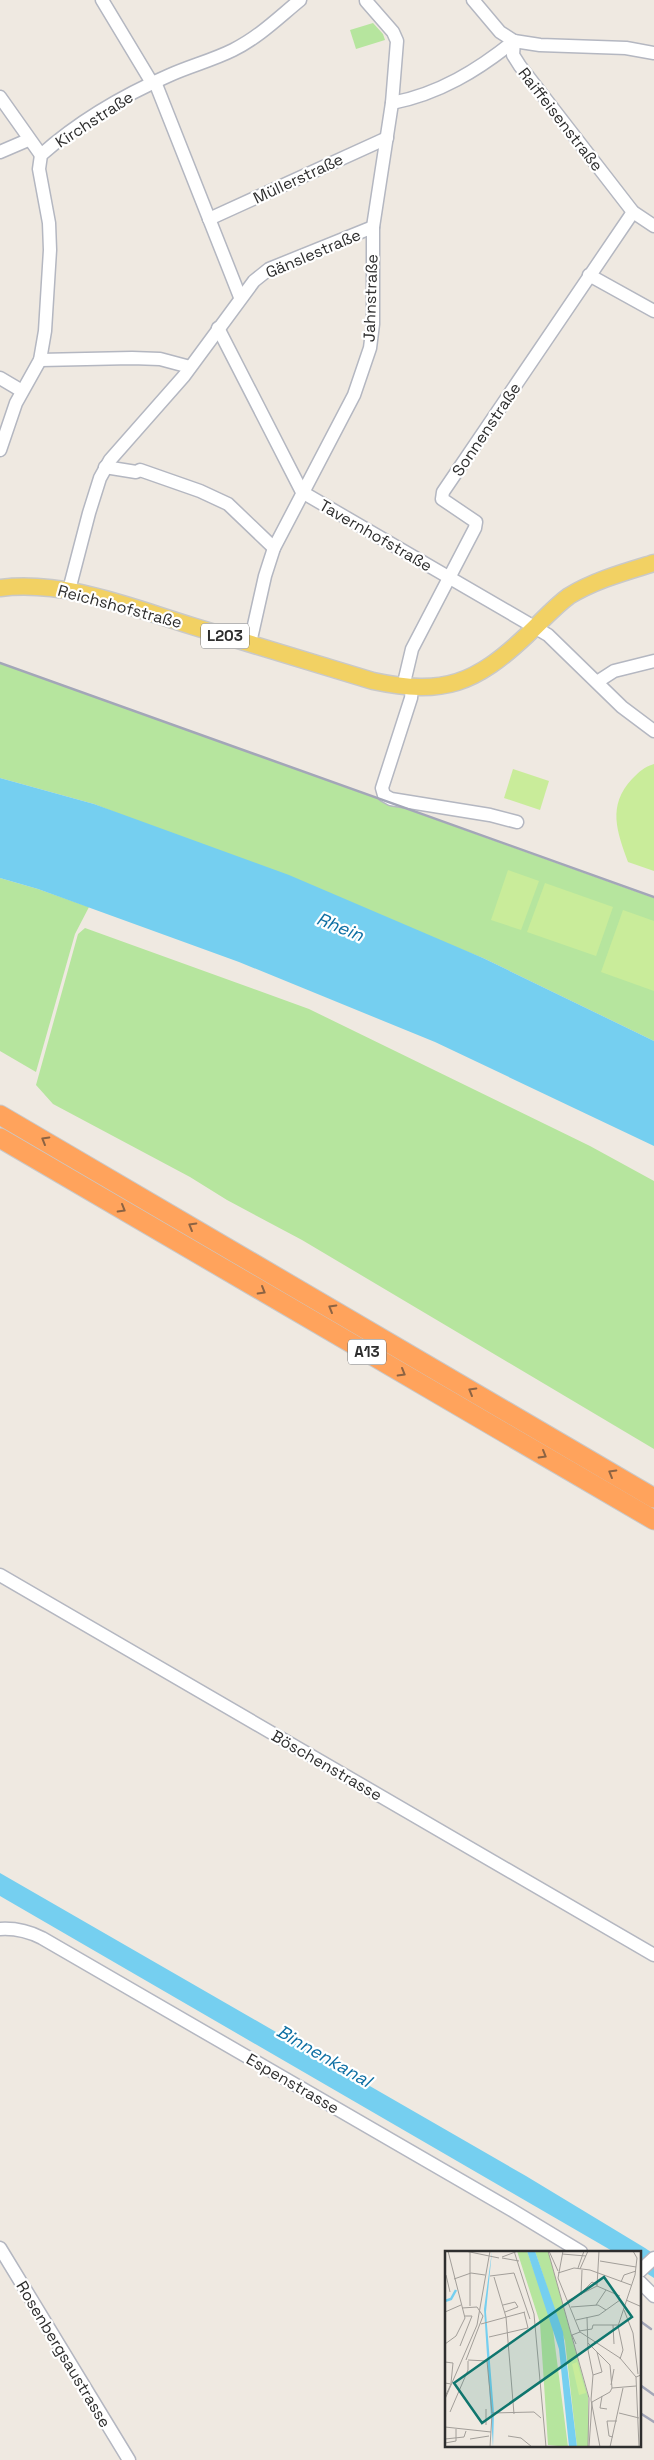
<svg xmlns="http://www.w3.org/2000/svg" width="654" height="2460" font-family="'Space Grotesk',sans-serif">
  <rect width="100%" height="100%" fill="#efe9e1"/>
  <!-- green -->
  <g fill="#b6e59e">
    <polygon points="373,23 383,34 385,40 356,49 350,30"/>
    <polygon points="0,663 654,898 654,1041 483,958 94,804 0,778"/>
    <polygon points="0,878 38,889 89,907 75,934 36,1072 0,1051"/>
    <polygon points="85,928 309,1009 590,1146 654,1181 654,1449 302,1240 227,1200 190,1177 53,1104 36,1085 78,934"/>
  </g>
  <!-- pitch -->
  <g fill="#c9ec9a">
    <path d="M654,764V871L628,862C617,831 607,806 632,779C640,771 644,767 654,764Z"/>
    <polygon points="513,769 549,781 540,810 504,798"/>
    <polygon points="508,870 539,881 521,930 491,920"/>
    <polygon points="545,883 613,907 596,956 527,932"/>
    <polygon points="623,910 654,921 654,991 601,972"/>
  </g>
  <!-- water -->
  <g fill="#75cff0">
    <polygon points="0,778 94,804 289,875 483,958 654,1041 654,1146 435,1042 239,962 38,889 0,878"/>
    <polygon points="0,1873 526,2176 645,2248 654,2254 654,2278 640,2269 640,2252 614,2252 0,1896"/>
  </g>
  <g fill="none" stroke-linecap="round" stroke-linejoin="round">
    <!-- minor casing -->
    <g stroke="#b4b7c1" stroke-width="15">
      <g id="minor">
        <polyline points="102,0 152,83"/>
        <polyline points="473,0 500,32 514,41 540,45 626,48 654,53"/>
        <polyline points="514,41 513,55 520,66 633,212 654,226"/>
        <polyline points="155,82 240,297"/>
        <polyline points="0,97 41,155"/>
        <path d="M392,103C439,94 478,70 514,41"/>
        <polyline points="0,152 28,140"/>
        <polyline points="209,219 387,138"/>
        <polyline points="589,275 654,311"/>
        <polyline points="218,328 302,492"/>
        <polyline points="40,360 132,358 160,359 190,367"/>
        <polyline points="0,378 22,391"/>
        <path d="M0,450L16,403L40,360L45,331L50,250L49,223L39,169L41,155C79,121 124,95 170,75C190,66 213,60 233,50C259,37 278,18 300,0"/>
        <polyline points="105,467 136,472 140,470 200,491 228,504 274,548"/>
        <polyline points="302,492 548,635 622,707 654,731"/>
        <polyline points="69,590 89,513 100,478 110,460 184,376 254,281 269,269 373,227"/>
        <polyline points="250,643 265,576 274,548 354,395 370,348 373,324 373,227 392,103 397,41 393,32 366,1"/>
        <polyline points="597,682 614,671 654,661"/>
        <polyline points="403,687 412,649 475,528 476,522 442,499 443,492 633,212"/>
        <polyline points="412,688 411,698 382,788 384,795 391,799 490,815 517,822"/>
        <polyline points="0,1575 654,1955"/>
        <path d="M0,1929C15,1928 28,1931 42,1938L510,2209L581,2252"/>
        <polyline points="0,2248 129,2460"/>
        <polyline points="640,2271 654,2258"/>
        <polyline points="640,2282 654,2296"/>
      </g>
    </g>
    <!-- major casing -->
    <g stroke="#c9c9c9" stroke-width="19">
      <path id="major" d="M0,588C65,580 130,607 192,626C252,644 312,663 373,681C444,696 475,684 527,635C541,622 554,607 569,596C595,580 625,572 654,563"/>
    </g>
    <!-- highway casing -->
    <g stroke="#c9c9c9" stroke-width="21">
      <g id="highway">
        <polyline points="0,1115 654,1498"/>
        <polyline points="0,1138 654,1520"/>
      </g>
    </g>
    <!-- minor -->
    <use href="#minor" stroke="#fff" stroke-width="12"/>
    <!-- major -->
    <use href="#major" stroke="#f2d163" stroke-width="16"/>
    <!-- highway -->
    <use href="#highway" stroke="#ffa35c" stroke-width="19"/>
    <!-- rail -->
    <g stroke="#a3a6b8" stroke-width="2.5">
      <polyline points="0,663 654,897"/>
      <polyline points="640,2321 651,2329"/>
      <polyline points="640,2385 654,2395"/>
      <polyline points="640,2413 654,2422"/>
    </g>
  </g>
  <!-- one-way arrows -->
  <defs><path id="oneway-chevron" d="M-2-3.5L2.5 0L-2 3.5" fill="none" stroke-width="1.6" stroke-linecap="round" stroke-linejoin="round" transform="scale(1.25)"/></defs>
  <g stroke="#8c6343">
    <use href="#oneway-chevron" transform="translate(45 1140) rotate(-150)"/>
    <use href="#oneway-chevron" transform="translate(122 1209) rotate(30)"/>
    <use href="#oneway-chevron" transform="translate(192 1226) rotate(-150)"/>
    <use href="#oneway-chevron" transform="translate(262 1291) rotate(30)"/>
    <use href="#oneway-chevron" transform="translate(332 1308) rotate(-150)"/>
    <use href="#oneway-chevron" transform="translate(402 1373) rotate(30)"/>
    <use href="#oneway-chevron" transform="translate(472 1391) rotate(-150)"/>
    <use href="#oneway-chevron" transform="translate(543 1455) rotate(30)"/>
    <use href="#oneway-chevron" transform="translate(612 1473) rotate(-150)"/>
  </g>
  <g text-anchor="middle" stroke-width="4.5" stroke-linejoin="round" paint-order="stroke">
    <!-- shield labels -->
    <g fill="#fff" stroke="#6d6d6d" stroke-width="1">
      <rect x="201" y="623.5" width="48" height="25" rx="4"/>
      <rect x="348" y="1339.5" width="38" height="25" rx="4"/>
    </g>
    <g font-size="15" font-weight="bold" fill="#2e2e2e">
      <text x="225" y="641">L203</text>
      <text x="367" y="1357">A13</text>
    </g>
    <!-- street labels -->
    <g font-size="16" fill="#2e2e2e" stroke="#fff">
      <text transform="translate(94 119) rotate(-33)" y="6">Kirchstraße</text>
      <text transform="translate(561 119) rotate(52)" y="6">Raiffeisenstraße</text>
      <text transform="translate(298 178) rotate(-25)" y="6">Müllerstraße</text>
      <text transform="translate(313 253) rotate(-23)" y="6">Gänslestraße</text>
      <text transform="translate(370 298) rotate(-88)" y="6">Jahnstraße</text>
      <text transform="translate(486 429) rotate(-56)" y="6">Sonnenstraße</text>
      <text transform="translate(376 535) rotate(30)" y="6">Tavernhofstraße</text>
      <text transform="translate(120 606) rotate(15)" y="6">Reichshofstraße</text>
      <text transform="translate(327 1765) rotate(30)" y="6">Böschenstrasse</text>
      <text transform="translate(293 2083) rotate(30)" y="6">Espenstrasse</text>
      <text transform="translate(64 2354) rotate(59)" y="6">Rosenbergsaustrasse</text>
    </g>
    <!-- water labels -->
    <g font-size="18" font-style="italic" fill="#0d6fa3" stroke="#fff">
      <text transform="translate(340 927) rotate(22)" y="6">Rhein</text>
      <text transform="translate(324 2056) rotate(30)" y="6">Binnenkanal</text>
    </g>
  </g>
  <!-- overview -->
  <g transform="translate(445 2251)">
    <rect width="196" height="196" fill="#efe9e1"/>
    <path d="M72,0H82L107,71L123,196L103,194L95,72ZM90,0H103L143,145V196H132L120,90Z" fill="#b6e59e"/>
    <path d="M132,111L141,142L134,144L127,113Z" fill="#c9ec9a"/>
    <path d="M47,0L41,61L49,162L48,196L39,58ZM82,0H90L118,81L132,196H124L114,98Z" fill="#75cff0"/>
    <path fill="none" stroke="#75cff0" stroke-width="2.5" d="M0,50L6,48L11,39"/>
    <path fill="none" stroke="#a29e99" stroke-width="1" d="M20,0L54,7M69,0L89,63L101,196M103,0L144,147L143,196M104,0L113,20M118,0L113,27L135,81L175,107L191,126L196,124M117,3L141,5M57,6L73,0M57,7L74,10M155,10L191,16M133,17L139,0M135,18L143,0M113,22L129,17L145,19L186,34M1,24L5,41M45,25L69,22L85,68M49,26L61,66L69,163M9,28L26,22L40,24M176,31L179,24L191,20M152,35L175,45M136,42L147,31L152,34M136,44L137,19M181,49L197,56M122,50L152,35L154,0M58,54L70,51L73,56L60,61M151,54L161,39M25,55V0M126,56L153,54L161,59M17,57L32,56L38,65L21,109M179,59L188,82L193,123M0,61L16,54M142,66L143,99L148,124L146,149L155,196M131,69L154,64L175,49M36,73L80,61M168,74L169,93M134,80L147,78L148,74H173M44,86L83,77L79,61M143,92L165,114L167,137M0,93L11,85L20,67L3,0M131,93L127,84L135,81M15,95L27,65H20M175,108L178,99L173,75L190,24L192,7L188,0M23,109L42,110L47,162L89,161L96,167M0,111L8,112L6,132M148,124L157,121L152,101M191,126L194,196M0,132L6,133L0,146M166,134L169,118M157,145L155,157L162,158M0,148L32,74L45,0M147,151L165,141L167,137L191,135M5,161L23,119V110M174,162L194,167M41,174V158M0,176L46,181M63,185L76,187L87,196M168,186L164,185L162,170H172M0,188L19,186L21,180M25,188L44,185M0,192L11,190V178M45,196L47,163M144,196L147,151M165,196L178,137"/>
    <path fill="#0f766e" fill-opacity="0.15" stroke="#0f766e" stroke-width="2.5" d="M159,26L187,66L37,172L9,132Z"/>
    <rect width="196" height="196" fill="none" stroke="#2e2e2e" stroke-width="2.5"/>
  </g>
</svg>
